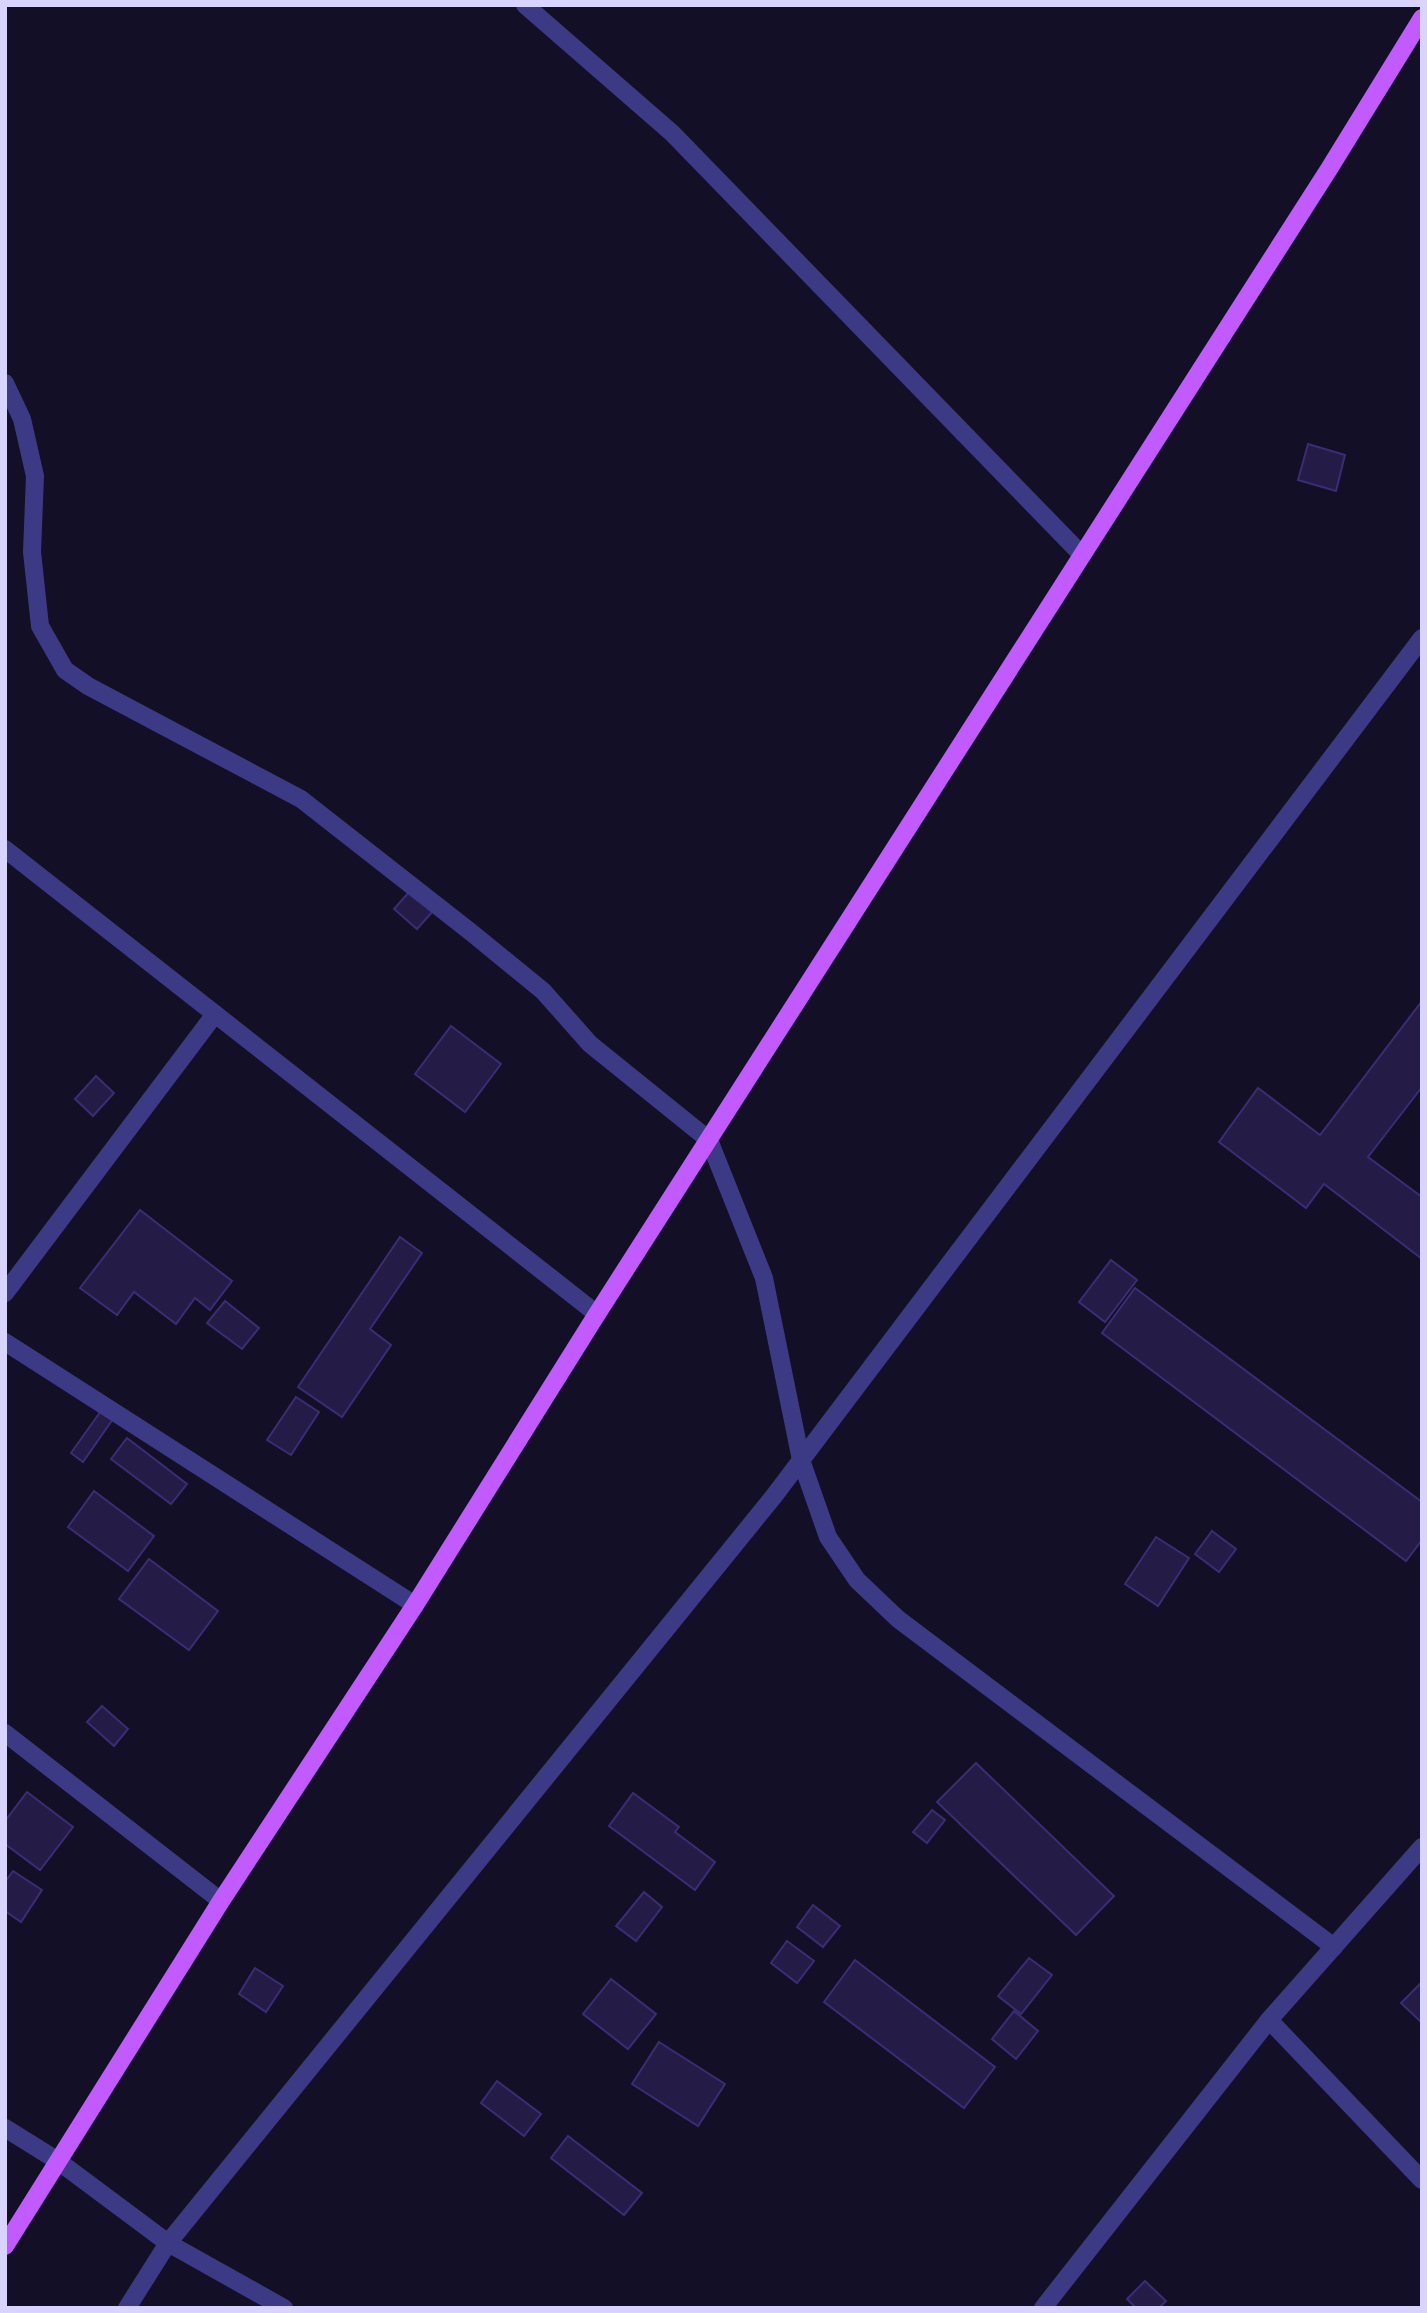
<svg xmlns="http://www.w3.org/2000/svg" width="1427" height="2313" font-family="'Fira Sans',sans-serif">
  <rect width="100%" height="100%" fill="#130f26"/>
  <!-- building -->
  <g fill="#241b47" stroke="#3b2d73" stroke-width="2">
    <polygon points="1308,444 1345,455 1336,491 1298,480"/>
    <polygon points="410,891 433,911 417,929 394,909"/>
    <polygon points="1422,1001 1422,1087 1368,1157 1422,1197 1422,1259 1324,1184 1306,1208 1219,1142 1258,1088 1320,1135"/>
    <polygon points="451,1026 501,1064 465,1112 415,1074"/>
    <polygon points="96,1076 114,1093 93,1116 75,1099"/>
    <polygon points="140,1210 232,1281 210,1310 195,1298 176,1324 134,1292 117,1315 80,1288"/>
    <polygon points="400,1237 422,1253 370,1329 391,1345 342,1417 298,1387"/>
    <polygon points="1111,1260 1137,1280 1105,1322 1079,1302"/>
    <polygon points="1135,1288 1422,1502 1422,1540 1406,1561 1102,1333"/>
    <polygon points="225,1301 259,1328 242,1349 207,1323"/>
    <polygon points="296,1397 319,1412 291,1455 267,1440"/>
    <polygon points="103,1408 115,1416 83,1462 71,1453"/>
    <polygon points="127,1438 187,1484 171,1504 111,1459"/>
    <polygon points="94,1491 154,1536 128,1571 68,1527"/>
    <polygon points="1212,1531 1236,1549 1219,1572 1195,1554"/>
    <polygon points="1156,1537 1189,1558 1158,1606 1125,1584"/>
    <polygon points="149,1559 218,1611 189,1650 119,1599"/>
    <polygon points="102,1706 128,1729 114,1746 87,1722"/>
    <polygon points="976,1763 1114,1896 1076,1935 937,1802"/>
    <polygon points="27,1792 73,1827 40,1870 5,1844 5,1821"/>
    <polygon points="633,1793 679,1827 675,1832 715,1862 695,1890 609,1826"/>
    <polygon points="932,1810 945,1820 927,1843 913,1832"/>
    <polygon points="13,1871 42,1890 21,1922 5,1911 5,1882"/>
    <polygon points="644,1892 662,1907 636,1941 616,1926"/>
    <polygon points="813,1905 840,1926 823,1947 797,1927"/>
    <polygon points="787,1941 814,1961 797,1983 771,1963"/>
    <polygon points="1029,1958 1052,1975 1021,2014 998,1996"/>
    <polygon points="855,1960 995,2067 964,2108 824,2002"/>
    <polygon points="255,1968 283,1986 266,2012 239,1994"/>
    <polygon points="611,1979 656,2014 628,2049 583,2014"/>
    <polygon points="1422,1982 1422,2023 1401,2003"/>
    <polygon points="1014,2011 1038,2031 1016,2059 992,2039"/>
    <polygon points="659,2042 725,2084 698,2126 632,2084"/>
    <polygon points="497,2081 541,2114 524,2136 481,2103"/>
    <polygon points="568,2136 642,2193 624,2215 551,2158"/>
    <polygon points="1145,2281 1166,2301 1159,2308 1136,2308 1127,2299"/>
  </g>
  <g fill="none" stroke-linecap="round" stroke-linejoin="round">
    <!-- minor -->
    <g stroke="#3d3a85" stroke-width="18">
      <polyline points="525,5 672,133 1082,555"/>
      <polyline points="5,383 22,419 35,476 32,552 40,626 65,670 88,686 301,799 472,933 543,991 590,1044 709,1140 764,1278 801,1460 828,1537 857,1580 898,1619 1334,1947"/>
      <polyline points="5,849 597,1314"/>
      <polyline points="5,1293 215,1014"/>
      <polyline points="5,1342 415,1605"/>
      <polyline points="5,1733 221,1901"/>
      <polyline points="1269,2020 1422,2180"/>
      <polyline points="5,2128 58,2161 168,2243 284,2308"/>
      <polyline points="127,2308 168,2243 774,1496 1422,638"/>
      <polyline points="1043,2308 1269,2020 1422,1847"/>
    </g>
    <!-- major -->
    <polyline stroke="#c25bff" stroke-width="18" points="5,2246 221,1901 415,1605 597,1314 1329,169 1422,18"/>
  </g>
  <!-- border -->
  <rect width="1427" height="2313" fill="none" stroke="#d9d4ff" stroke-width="14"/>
</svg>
